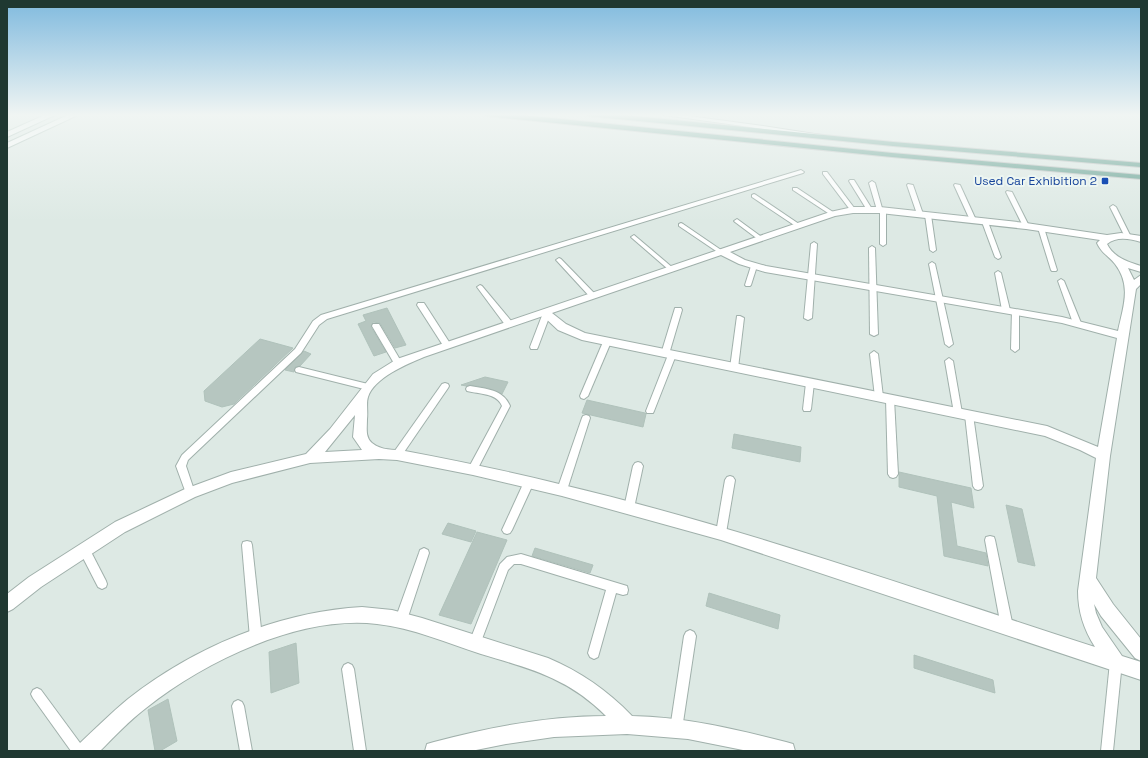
<svg xmlns="http://www.w3.org/2000/svg" width="1148" height="758" font-family="'Space Grotesk',sans-serif">
  <rect width="100%" height="100%" fill="#dde9e4"/>
  <!-- building -->
  <g fill="#b6c6c0" stroke="#b0c2bb">
    <polygon points="387,308 406,345 395,348 380,323 373,322 371,327 386,352 374,356 358,324 366,321 363,315"/>
    <polygon points="260,339 293,348 234,404 222,407 205,401 204,391"/>
    <polygon points="304,351 311,354 300,366 295,367 294,372 285,370"/>
    <polygon points="485,377 508,382 502,394 488,388 470,385 466,386 461,385"/>
    <polygon points="587,400 645,413 646,414 643,427 582,413"/>
    <polygon points="734,434 801,447 800,462 732,448"/>
    <polygon points="899,472 971,488 974,508 951,502 957,546 986,553 988,566 944,556 937,496 899,487"/>
    <polygon points="1006,505 1022,509 1035,566 1018,562"/>
    <polygon points="448,523 476,531 471,542 442,534"/>
    <polygon points="477,532 507,540 471,624 439,615"/>
    <polygon points="535,548 593,565 590,573 532,556"/>
    <polygon points="709,593 780,615 778,629 706,606"/>
    <polygon points="296,643 299,683 271,693 269,652"/>
    <polygon points="914,655 993,680 995,693 914,668"/>
    <polygon points="168,699 177,741 160,751 155,751 148,710"/>
  </g>
  <g fill="none" stroke-linecap="round" stroke-linejoin="round">
    <!-- service casing -->
    <g stroke="#a0b0ab" stroke-width="2">
      <g id="service">
        <polygon points="657,114 674,114 763,126 821,135 823,136 821,137"/>
        <polygon points="801,170 804,172 803,173 327,319 319,325 301,353 188,460 186,466 195,493 193,496 190,497 187,496 176,466 182,455 295,349 313,321 321,315"/>
        <polygon points="823,172 827,172 855,209 855,211 851,211 823,174"/>
        <polygon points="850,180 854,180 872,209 871,210 867,210 849,181"/>
        <polygon points="872,181 875,183 882,208 886,210 886,244 883,246 880,244 880,212 877,210 869,183"/>
        <polygon points="908,184 913,185 923,214 922,215 920,216 917,214 907,185"/>
        <polygon points="955,184 960,185 976,220 975,221 971,221 970,220 954,185"/>
        <polygon points="793,188 797,188 836,214 833,216 831,215 793,190"/>
        <polygon points="1007,191 1012,192 1029,226 1028,227 1024,227 1023,226 1006,192"/>
        <polygon points="754,194 756,195 802,226 801,227 797,227 752,197 752,195"/>
        <polygon points="1113,205 1116,207 1131,237 1130,238 1128,239 1125,237 1110,207"/>
        <polygon points="928,213 931,215 936,250 933,252 930,250 925,215"/>
        <polygon points="737,219 763,238 763,240 759,240 735,222 734,221"/>
        <polygon points="985,220 988,222 1001,257 1000,258 998,259 995,257 982,222"/>
        <polygon points="681,223 683,224 724,252 723,253 719,253 679,226 679,224"/>
        <polygon points="1041,226 1044,228 1057,270 1056,271 1052,271 1051,270 1038,228"/>
        <polygon points="634,235 673,268 673,270 669,270 632,238 631,237"/>
        <polygon points="814,242 817,244 812,318 808,320 804,318 811,244"/>
        <polygon points="872,246 875,248 878,334 874,336 870,334 869,248"/>
        <polygon points="559,258 561,259 595,294 596,296 595,298 591,298 557,261 556,260"/>
        <polygon points="932,262 935,264 953,344 949,347 945,344 929,264"/>
        <polygon points="754,264 757,266 751,285 750,286 746,286 745,285 751,266"/>
        <polygon points="998,271 1001,273 1010,310 1006,312 1002,310 995,273"/>
        <polygon points="1061,279 1064,281 1081,323 1080,325 1077,325 1073,323 1058,281"/>
        <polygon points="480,285 482,286 512,322 513,324 512,326 506,326 477,287"/>
        <polygon points="418,303 424,303 451,345 450,347 444,347 417,305"/>
        <polygon points="675,308 681,308 682,310 669,354 672,352 676,355 654,411 653,413 647,413 646,411 668,355 665,357 661,354"/>
        <polygon points="1012,310 1015,310 1019,312 1019,349 1015,352 1011,349"/>
        <polygon points="543,313 546,313 550,315 538,347 537,349 531,349 530,347"/>
        <polygon points="737,316 740,316 744,318 738,368 734,371 730,368"/>
        <polygon points="373,324 379,324 402,363 401,365 395,365 372,326"/>
        <polygon points="607,339 611,342 588,396 584,399 581,398 580,396 603,342"/>
        <polygon points="874,351 878,354 883,397 882,399 876,399 875,397 870,354"/>
        <polygon points="949,358 953,361 962,413 961,415 955,415 954,413 945,361"/>
        <polygon points="299,367 368,384 372,387 368,390 296,372 295,370 296,368"/>
        <polygon points="810,380 814,383 811,409 810,411 804,411 803,409 806,383"/>
        <polygon points="445,383 448,384 449,386 448,388 400,458 397,459 394,458 393,455 394,452 442,384"/>
        <path d="M470,386C486,389 503,389 510,406L476,472L473,473L470,472L468,469L502,406C497,393 479,394 467,391L466,389L467,387Z"/>
        <polygon points="890,396 893,397 894,399 898,474 896,477 893,478 890,477 888,474 886,399 887,397"/>
        <polygon points="969,412 972,413 973,415 983,486 981,489 978,490 975,489 973,486 965,415 966,413"/>
        <polygon points="586,415 589,416 590,418 567,490 565,493 562,494 559,493 557,490 582,418 583,416"/>
        <polygon points="638,462 641,463 643,466 634,508 632,511 629,512 626,511 624,508 633,466 635,463"/>
        <polygon points="730,476 733,477 735,480 726,533 725,536 721,537 717,536 716,533 725,480 727,477"/>
        <polygon points="529,478 532,479 534,482 512,530 510,533 507,534 504,533 502,530 524,482 526,479"/>
        <polygon points="990,536 994,537 995,540 1013,627 1011,631 1007,632 1003,631 1001,627 985,540 986,537"/>
        <polygon points="247,541 251,542 252,545 262,638 260,642 256,644 252,642 250,638 242,545 243,542"/>
        <polygon points="84,544 88,546 106,581 107,584 106,587 102,589 98,587 80,552 79,549 80,546"/>
        <polygon points="424,548 428,550 429,553 407,620 405,624 401,625 397,624 395,620 419,553 420,550"/>
        <polygon points="521,554 627,586 628,590 627,594 623,595 616,593 598,657 594,659 590,657 588,653 606,590 521,564 514,564 508,570 479,647 475,649 471,647 469,643 500,564 507,557"/>
        <polygon points="690,630 694,632 696,636 682,729 680,733 676,735 672,733 670,729 684,636 686,632"/>
        <polygon points="1116,656 1120,658 1122,662 1113,751 1101,751 1110,662 1112,658"/>
        <polygon points="348,663 352,665 354,669 366,751 354,751 342,669 344,665"/>
        <polygon points="37,688 41,690 83,747 85,751 71,751 33,698 31,694 33,690"/>
        <polygon points="238,700 242,702 244,706 252,751 240,751 232,706 234,702"/>
      </g>
    </g>
    <!-- minor casing -->
    <g stroke="#a0b0ab" stroke-width="2">
      <g id="minor">
        <path d="M853,207H880L1026,223L1107,235L1121,233L1141,236V242C1130,239 1117,236 1107,244C1113,257 1128,262 1141,266V272L1128,268L1134,280L1141,275V284L1136,289L1110,456L1096,578L1113,604L1141,639V661L1135,658L1101,616L1094,604L1096,613L1102,627L1122,656L1141,662V680L721,540L562,496L473,475L397,460L379,459L310,463L232,483L195,497L125,532L41,587L13,609L7,612V594L29,577L115,522L151,505L185,489L231,472L306,454L330,429L373,374L397,359L830,212ZM853,213H880L1026,229L1100,240L1097,243C1102,254 1109,256 1115,264C1132,286 1123,307 1118,331L1062,317L766,266L745,260L730,252L835,216ZM721,255L739,264L765,272L1062,323L1117,338L1098,447L1047,426L585,333L566,324L552,313ZM543,316L558,330L582,340L1045,436L1080,450L1096,458L1078,591C1078,612 1084,630 1095,647C918,590 741,527 559,484C508,471 457,461 405,451C394,449 381,451 372,443C365,437 367,428 367,419C368,412 366,403 368,397C374,378 407,364 424,357ZM355,415L353,437L362,450L325,452Z"/>
        <path d="M362,607L392,610L422,618L548,658C581,672 607,690 632,716C685,717 735,729 786,742L793,744L795,751H748L688,739L627,734L554,737L506,744L471,751H425L427,744L434,742C490,727 548,716 606,716C568,678 531,669 481,654C447,643 413,628 377,624C300,615 205,661 146,708C129,721 115,736 100,751H77L79,744C95,729 111,713 128,699C194,647 278,612 362,607Z"/>
      </g>
    </g>
    <!-- secondary casing -->
    <g stroke="#9db4ac" stroke-width="2">
      <g id="secondary">
        <polygon points="47,114 57,114 7,137 7,132"/>
        <polygon points="70,114 80,114 7,148 7,143"/>
      </g>
    </g>
    <!-- primary casing -->
    <g stroke="#bcc3c1" stroke-width="2">
      <g id="primary">
        <polygon points="483,114 512,114 892,153 1141,175 1141,179 892,157 486,116"/>
        <polygon points="585,114 614,114 893,142 1141,163 1141,167 893,146 588,116"/>
      </g>
    </g>
    <!-- service -->
    <use href="#service" fill="#fff" fill-rule="evenodd"/>
    <!-- minor -->
    <use href="#minor" fill="#fff" fill-rule="evenodd"/>
    <!-- secondary -->
    <use href="#secondary" fill="#fff" fill-rule="evenodd"/>
    <!-- primary -->
    <use href="#primary" fill="#629e8f" fill-rule="evenodd"/>
  </g>
  <!-- sky -->
  <linearGradient id="sky" x2="0" y2="1"><stop stop-color="#80bade"/><stop offset="0.52" stop-color="#f0f5f3"/><stop offset="1" stop-color="#f0f5f3" stop-opacity="0"/></linearGradient>
  <rect width="1148" height="221" fill="url(#sky)"/>
  <!-- markers -->
  <rect fill="#1a4fb4" stroke="#edf6f2" stroke-width="1.5" x="1101" y="177" width="8" height="8" rx="2"/>
  <g text-anchor="middle" stroke-width="4" stroke-linejoin="round" paint-order="stroke">
    <!-- far-transit labels -->
    <g font-size="12" fill="#164399" stroke="#edf6f2" text-anchor="end">
      <text x="1097" y="185">Used Car Exhibition 2</text>
    </g>
  </g>
  <!-- border -->
  <rect width="1148" height="758" fill="none" stroke="#1f3831" stroke-width="16"/>
</svg>
